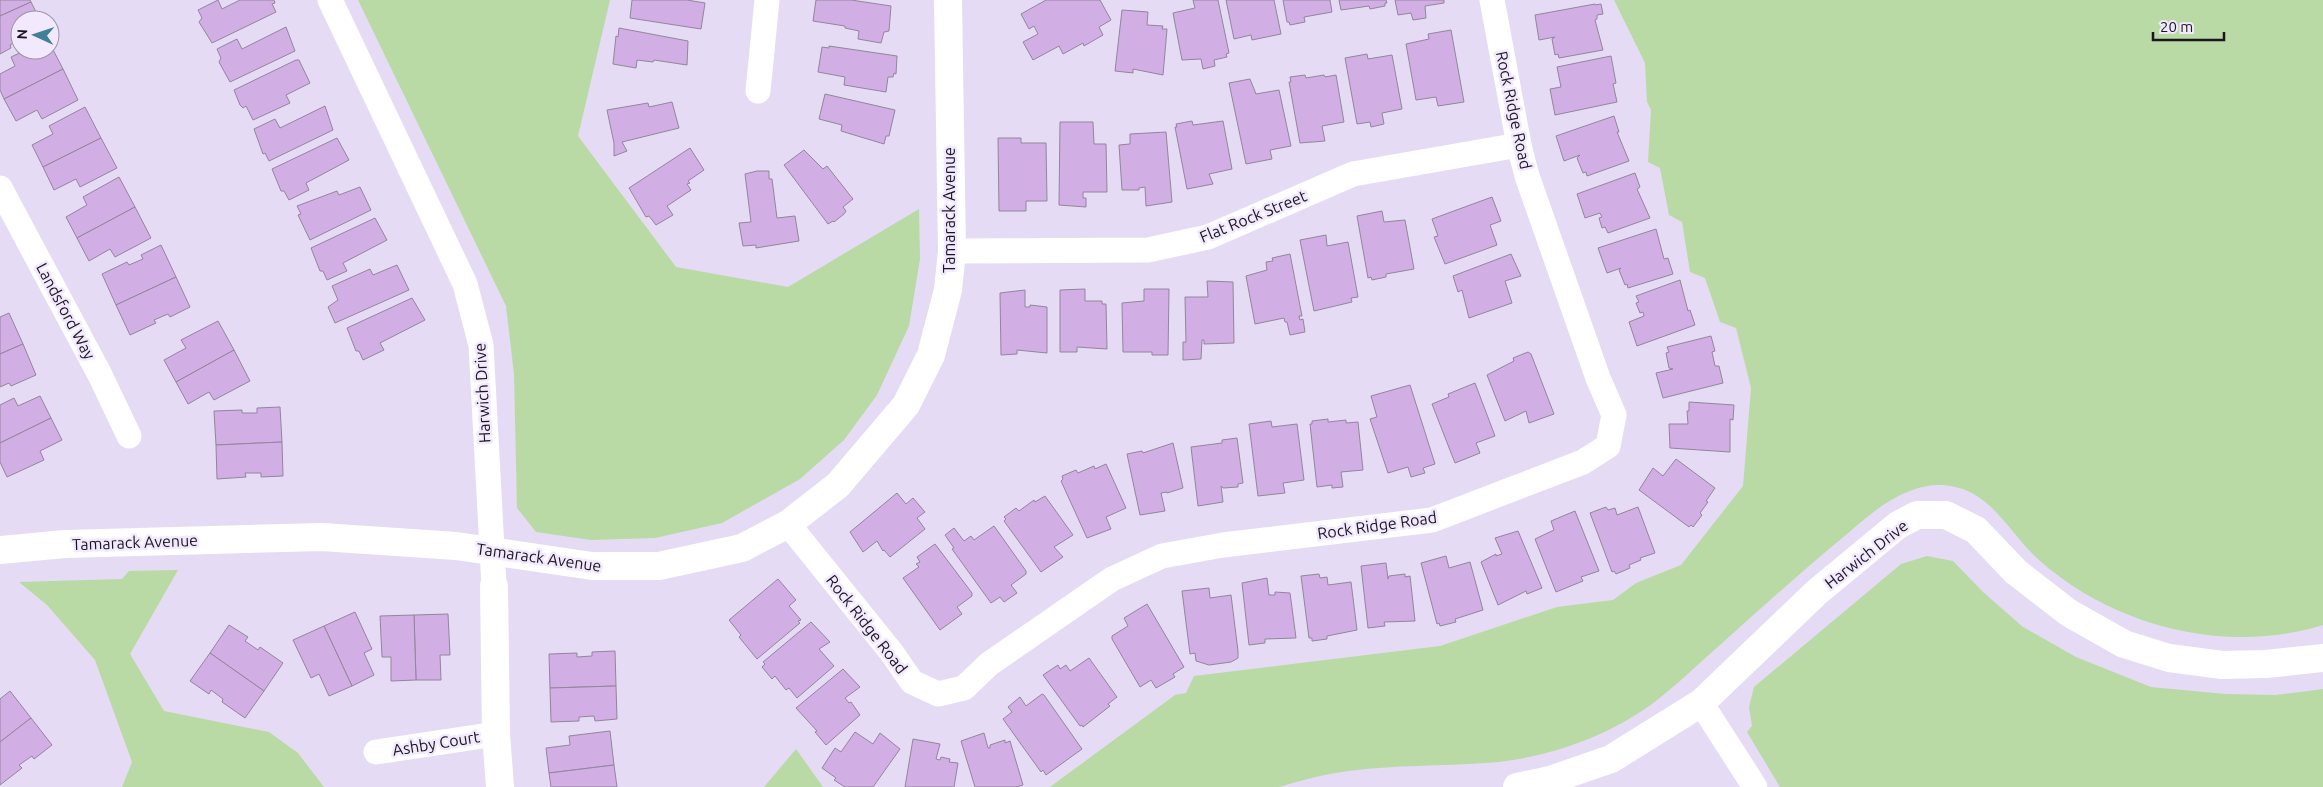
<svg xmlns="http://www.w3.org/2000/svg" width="2323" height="787" font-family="Ubuntu,sans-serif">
  <rect width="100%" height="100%" fill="#e5dbf4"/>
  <!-- green -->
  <g fill="#b9daa4">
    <polygon points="358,0 610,0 578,136 676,267 788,287 919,209 920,259 909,326 877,395 844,440 800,479 722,523 655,538 591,540 536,532 517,508 514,374 506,306"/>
    <path d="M1614,0H2323V625C2226,655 2114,627 2039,560C2006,530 1989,485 1938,485C1921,485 1902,493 1888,502C1871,512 1856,527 1841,539C1800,573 1760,609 1720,645C1698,664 1676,686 1652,704C1605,738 1544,759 1486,763C1440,766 1394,765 1349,771C1325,774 1302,780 1279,787H1050L1175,695L1186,693L1194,676L1440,646L1557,607L1613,600L1636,583L1681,565L1743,486L1751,388L1736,328L1720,322L1705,278L1690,272L1682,222L1669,215L1660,168L1648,162L1651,110L1647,102L1645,63Z"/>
    <polygon points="1927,556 1953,561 1983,592 2023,627 2076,657 2151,687 2226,694 2275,695 2323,689 2323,787 1780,787 1747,732 1752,726 1749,707 1754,687 1901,564"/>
    <polygon points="178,570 130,654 164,711 269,732 298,753 324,787 122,787 132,762 95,660 47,605 19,582 122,579 129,571"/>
    <polygon points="796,749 823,787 764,787"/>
  </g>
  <!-- building -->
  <g fill="#d1afe5" stroke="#93859b">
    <polygon points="0,0 30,0 31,2 0,16"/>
    <polygon points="218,0 222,9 240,0 274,0 275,3 272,4 276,12 212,43 199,22 202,18 198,10"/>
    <polygon points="632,0 687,0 705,3 701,29 630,18"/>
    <polygon points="816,0 851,0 891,6 889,31 884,32 881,43 858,39 859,31 845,28 845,26 813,21"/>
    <polygon points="1046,0 1100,0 1111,20 1099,27 1103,35 1084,46 1083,43 1063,54 1059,46 1033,60 1023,42 1038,34 1034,26 1029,29 1021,14"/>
    <polygon points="1193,0 1218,0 1229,53 1226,54 1227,57 1214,60 1215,66 1203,69 1201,59 1182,60 1173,13 1195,8"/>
    <polygon points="1226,0 1274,0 1281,34 1252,40 1251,35 1234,39"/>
    <polygon points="1283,0 1330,0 1332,12 1304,17 1305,22 1290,25 1289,22 1287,22"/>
    <polygon points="1339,0 1386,0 1387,3 1385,3 1385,6 1370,9 1369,6 1341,10"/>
    <polygon points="1395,0 1444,0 1444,3 1425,6 1426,18 1413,20 1411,13 1398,15"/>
    <polygon points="31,2 40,20 20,20 20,40 10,45 11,48 0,54 0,16"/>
    <polygon points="1595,4 1595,5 1601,4 1603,14 1597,15 1597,19 1595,20 1603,50 1559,58 1558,54 1555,55 1552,39 1555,37 1539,40 1535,15"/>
    <polygon points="1122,10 1148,12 1147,25 1163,26 1162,29 1167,29 1163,75 1133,69 1133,73 1115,71"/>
    <polygon points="286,27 295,51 230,82 219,62 221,58 217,49 237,39 242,49"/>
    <polygon points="619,28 688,41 687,65 654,60 653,62 637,60 636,68 613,64 616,36 618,37"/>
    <polygon points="1451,30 1464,102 1438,106 1436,97 1416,100 1406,44 1429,39 1428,34"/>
    <polygon points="50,44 63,69 4,99 0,90 0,74 15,66 11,57 26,50 50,50"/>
    <polygon points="829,46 897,56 896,74 894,73 893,77 888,77 886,92 844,85 845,77 818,72 822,47 829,48"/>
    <polygon points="1367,54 1368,59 1392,55 1402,109 1382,113 1384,124 1371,127 1370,122 1357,124 1345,58"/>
    <polygon points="1611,56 1616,83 1613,84 1617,102 1555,115 1550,89 1561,87 1557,67"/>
    <polygon points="296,60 299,60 310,83 286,95 290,103 253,120 246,106 243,108 240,105 234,90"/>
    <polygon points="63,69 78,100 42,119 37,110 16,121 4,99"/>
    <polygon points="1305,75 1306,78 1324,75 1325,77 1336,75 1344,122 1322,126 1325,141 1300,143 1289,82 1291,82 1290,77"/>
    <polygon points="1250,79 1256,94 1279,90 1291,146 1270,150 1272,159 1246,164 1229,83"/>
    <polygon points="825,94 895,110 889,136 886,136 884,144 841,131 842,125 819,119"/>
    <polygon points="672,102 679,128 622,142 627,151 614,156 614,143 607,110 648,103 649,107"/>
    <polygon points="325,106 333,130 269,161 265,153 263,154 254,129 275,119 280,128"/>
    <polygon points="85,107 101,138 43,167 32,145 53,134 49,126"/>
    <polygon points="1614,116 1619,132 1617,132 1629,161 1587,176 1586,172 1583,173 1577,158 1580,155 1564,161 1556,136"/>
    <polygon points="1192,121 1193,125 1223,121 1232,169 1209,174 1213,184 1187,189 1175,127 1177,127 1176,124"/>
    <polygon points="1060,122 1093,122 1094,144 1106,144 1107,192 1083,192 1083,198 1086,198 1086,207 1059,205"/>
    <polygon points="1166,132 1172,202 1146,206 1145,187 1139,188 1139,190 1122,190 1119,145 1130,144 1130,134"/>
    <polygon points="101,138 117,168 80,187 76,179 54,190 43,167"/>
    <polygon points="337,138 349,160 306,183 309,190 289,200 284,191 281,191 272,169"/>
    <polygon points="998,138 1021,138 1021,143 1046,143 1047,201 1026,201 1026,211 999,211"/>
    <polygon points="690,148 704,170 688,181 690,183 687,184 691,190 667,206 673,215 656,225 649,216 646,217 629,188"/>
    <polygon points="804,150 823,169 827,166 853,199 843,207 846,211 844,214 834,222 833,221 828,224 784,165"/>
    <polygon points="757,171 769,171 769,179 772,179 777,218 795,216 799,241 756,248 756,245 743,246 739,223 751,222 745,174"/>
    <polygon points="1635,173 1640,187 1637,189 1650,218 1608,233 1605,227 1602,228 1599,218 1602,217 1600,213 1585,218 1577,194"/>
    <polygon points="119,177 135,207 77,238 66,217 87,205 83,197"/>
    <polygon points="360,187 371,210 310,240 298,215 301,214 297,206 337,191 339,195"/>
    <polygon points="1492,197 1501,221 1490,225 1497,245 1445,264 1434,237 1438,236 1432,219"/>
    <polygon points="135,207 151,238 115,257 110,249 89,261 77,238"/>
    <polygon points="1382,211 1384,222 1405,220 1414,269 1386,274 1386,277 1372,280 1371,277 1368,278 1357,216"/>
    <polygon points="375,218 387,240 343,263 347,271 327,280 323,271 320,271 311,248"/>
    <polygon points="1656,229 1664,259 1668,258 1673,274 1628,288 1627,284 1625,285 1619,270 1621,268 1607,273 1598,248"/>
    <polygon points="1326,235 1327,246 1348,242 1358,297 1351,298 1352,302 1314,311 1300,240"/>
    <polygon points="161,245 176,277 116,305 102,274 127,262 129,265 143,259 141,255"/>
    <polygon points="1290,254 1302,316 1299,316 1300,320 1303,319 1305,332 1290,335 1287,322 1285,322 1284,318 1255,324 1246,276 1267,270 1266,262 1273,261 1272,258"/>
    <polygon points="1511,254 1521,276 1505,281 1512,303 1469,318 1462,290 1458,292 1453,276"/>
    <polygon points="397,265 409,290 335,323 328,307 338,300 332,286 370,269 373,275"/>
    <polygon points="176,277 190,307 170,317 168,314 154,320 156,323 130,335 116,305"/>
    <polygon points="1680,280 1688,311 1690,310 1695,325 1637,346 1629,322 1644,316 1643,312 1640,313 1636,303 1639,302 1636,296"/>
    <polygon points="1207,281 1233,282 1234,343 1204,344 1204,340 1202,340 1201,359 1183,360 1183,342 1186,342 1185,297 1208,297"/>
    <polygon points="1085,289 1085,301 1102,301 1102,304 1106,304 1107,349 1077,347 1077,352 1060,352 1060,290"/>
    <polygon points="1144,289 1169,289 1168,355 1152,355 1152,352 1123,352 1122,303 1144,301"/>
    <polygon points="1025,290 1025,307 1030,307 1030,305 1047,307 1047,353 1017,350 1017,354 1001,355 1000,293"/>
    <polygon points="412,298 425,320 380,343 384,350 363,360 359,351 356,351 347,328"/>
    <polygon points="9,313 23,344 0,354 0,317"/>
    <polygon points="218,321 234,350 176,382 164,360 186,348 181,340"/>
    <polygon points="1711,336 1715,351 1712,352 1715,366 1719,366 1723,383 1663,398 1656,373 1673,369 1669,368 1666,353 1669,352 1667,347"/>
    <polygon points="23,344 36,375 11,386 9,383 0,387 0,354"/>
    <polygon points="234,350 250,381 214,400 209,392 188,404 176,382"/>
    <polygon points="1528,352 1531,354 1554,414 1529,423 1526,411 1505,421 1487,375 1514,361 1513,358"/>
    <polygon points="1475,383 1495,436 1476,443 1480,453 1455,463 1432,404 1449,397 1448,394"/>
    <polygon points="1410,385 1435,464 1423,468 1425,473 1411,477 1408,467 1388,473 1370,419 1377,417 1371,396"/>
    <polygon points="40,396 51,418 0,443 0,405 14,398 18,406"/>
    <polygon points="1689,402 1734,405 1733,420 1730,419 1730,452 1670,448 1669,424 1688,424 1687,411 1689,411"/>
    <polygon points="280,407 282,442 216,445 214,411 242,410 242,413 257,413 257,408"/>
    <polygon points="51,418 62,440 40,451 44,460 7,477 0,462 0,443"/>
    <polygon points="1328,419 1328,422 1346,420 1346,423 1358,422 1363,470 1341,472 1343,487 1332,488 1332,485 1317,487 1310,424 1312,424 1312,421"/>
    <polygon points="1271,421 1272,427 1297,424 1304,480 1283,483 1285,493 1258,496 1249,424"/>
    <polygon points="1237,438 1243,483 1238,484 1238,487 1223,488 1221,486 1223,502 1198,506 1191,447 1222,443 1222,440"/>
    <polygon points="282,442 283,476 261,477 261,473 245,473 246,477 217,479 216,445"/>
    <polygon points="1173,443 1183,488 1167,493 1167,492 1161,493 1165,511 1140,515 1127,454 1142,451 1143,453"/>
    <polygon points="1676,459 1715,488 1706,501 1708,502 1700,513 1702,515 1693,527 1691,525 1689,527 1639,490 1653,468 1663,476"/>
    <polygon points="1106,464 1126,508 1106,517 1111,529 1087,538 1061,481 1063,479 1062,476 1076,470 1078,473 1094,466 1095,469"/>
    <polygon points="897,493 906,504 913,498 925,512 917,518 925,529 890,557 884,550 883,551 877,541 863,552 850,532"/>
    <polygon points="1045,496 1073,535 1054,547 1063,557 1041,572 1004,521 1006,519 1004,517 1016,508 1019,511 1034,500 1035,502"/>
    <polygon points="1606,507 1608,510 1615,508 1617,515 1638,507 1655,553 1640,558 1641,560 1629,565 1630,568 1616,574 1614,571 1612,572 1590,513"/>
    <polygon points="1575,511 1599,571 1581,577 1583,581 1556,592 1535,539 1554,530 1551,521"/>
    <polygon points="994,526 1026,571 1026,574 1011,585 1017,593 1004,602 1000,597 991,603 952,549 954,548 945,535 954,528 964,541 971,536 974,540"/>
    <polygon points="1518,531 1542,588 1527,594 1526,591 1498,605 1481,562 1496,554 1496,556 1502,554 1495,538"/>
    <polygon points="935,544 972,593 972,596 957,607 962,614 940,630 903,578 919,567 916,564 920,562 917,557"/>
    <polygon points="1446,556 1449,568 1470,562 1483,610 1455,619 1456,622 1440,626 1439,623 1437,624 1421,563"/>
    <polygon points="1386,563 1388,579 1389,576 1405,574 1405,577 1410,576 1415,621 1384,622 1385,626 1368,628 1361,566"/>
    <polygon points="1319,574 1320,578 1327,577 1328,585 1351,582 1357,630 1327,636 1327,639 1312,641 1312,638 1309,638 1301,576"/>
    <polygon points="1267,578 1269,595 1275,595 1275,592 1290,593 1296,638 1265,639 1265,643 1249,645 1242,583"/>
    <polygon points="778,579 796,600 789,606 801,620 798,621 800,623 757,659 739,637 741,635 729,620"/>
    <polygon points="1209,588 1210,598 1231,595 1238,651 1238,658 1231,662 1209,665 1196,661 1195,653 1190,654 1182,591"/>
    <polygon points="1147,604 1184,667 1173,674 1175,677 1156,688 1151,680 1140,687 1112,639 1112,636 1128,626 1124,618"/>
    <polygon points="355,612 372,649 364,653 374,675 352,686 324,626"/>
    <polygon points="448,614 450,655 440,655 441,680 416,680 414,615"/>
    <polygon points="414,615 416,680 391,681 391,657 382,657 380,616"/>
    <polygon points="811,622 830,642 819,649 834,666 797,698 789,688 786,690 775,676 772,679 762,667 765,664 763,662"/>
    <polygon points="229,625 248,637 245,641 258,650 260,647 283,663 264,691 210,653"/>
    <polygon points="324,626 352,686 329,696 319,674 311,678 293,640"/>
    <polygon points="615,651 616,686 550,688 549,654 577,653 577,657 592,656 592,652"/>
    <polygon points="210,653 264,691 245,718 222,702 223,699 211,690 209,694 190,681"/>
    <polygon points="1089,658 1117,697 1108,704 1110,706 1083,727 1082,725 1080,726 1043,675 1058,665 1060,669 1066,665 1070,671"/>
    <polygon points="843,669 860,687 845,698 849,703 851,702 860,715 826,745 815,732 817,731 796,708"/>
    <polygon points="616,686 617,719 595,721 594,716 579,717 579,721 551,722 550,688"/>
    <polygon points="10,691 31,718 0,742 0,699"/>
    <polygon points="1042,694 1044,695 1082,749 1046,775 1043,770 1041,772 1003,719 1012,712 1008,707 1020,697 1026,706"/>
    <polygon points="31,718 52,745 34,759 32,756 19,765 22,768 0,785 0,742"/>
    <polygon points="610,731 614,765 549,773 546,748 570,745 569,736"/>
    <polygon points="855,732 873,744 880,733 900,749 873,787 845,787 834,780 836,778 822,768 835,748 841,752"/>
    <polygon points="984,733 988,748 990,748 990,745 1005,740 1005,743 1010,741 1023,785 1016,787 975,787 961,741"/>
    <polygon points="913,739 940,744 936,759 940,760 941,757 950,759 949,762 958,763 954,787 905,787"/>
    <polygon points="614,765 617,787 551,787 549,773"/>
  </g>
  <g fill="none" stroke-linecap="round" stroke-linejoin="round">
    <!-- minor -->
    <g stroke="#fff" stroke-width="25">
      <polyline points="330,0 465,284 481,345 494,586"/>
      <polyline points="758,91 767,0"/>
      <polyline points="0,188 100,375 129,436"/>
      <polyline points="952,251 1148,250 1208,237 1353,174 1519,145"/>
      <polyline points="788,524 892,653 912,682 938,694 964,688 989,664 1112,579 1162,556 1223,545 1432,520 1583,462 1608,446 1614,415 1598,378 1527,176 1519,145 1492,0"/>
      <polyline points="1701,703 1755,787"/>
      <polyline points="376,752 496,734"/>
    </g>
    <!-- tertiary -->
    <g stroke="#fff" stroke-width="28">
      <polyline points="494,586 496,734 500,787"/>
      <polyline points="1517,787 1550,780 1611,759 1701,703 1817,592 1898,525 1917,515 1946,515 1976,530 2016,572 2069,613 2124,644 2169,658 2222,665 2266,664 2323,658"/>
    </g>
    <!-- secondary -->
    <polyline stroke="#fff" stroke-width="28" points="0,550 65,544 322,537 456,546 592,566 659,566 742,548 788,524 838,485 906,405 931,355 948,290 952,251 948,0"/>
  </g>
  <g text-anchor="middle" stroke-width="5" stroke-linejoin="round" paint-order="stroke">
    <!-- street labels -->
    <g font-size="16" fill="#1a161f" stroke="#f2e9fe">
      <text transform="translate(1514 110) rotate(78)" y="6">Rock Ridge Road</text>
      <text transform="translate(949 210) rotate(-90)" y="6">Tamarack Avenue</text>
      <text transform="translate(1253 216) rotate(-22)" y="6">Flat Rock Street</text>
      <text transform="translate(66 311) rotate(62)" y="6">Landsford Way</text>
      <text transform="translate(482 393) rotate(-93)" y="6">Harwich Drive</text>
      <text transform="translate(1377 525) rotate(-8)" y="6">Rock Ridge Road</text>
      <text transform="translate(135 542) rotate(-2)" y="6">Tamarack Avenue</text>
      <text transform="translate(1866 554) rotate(-38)" y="6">Harwich Drive</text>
      <text transform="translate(539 557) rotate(8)" y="6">Tamarack Avenue</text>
      <text transform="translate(867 624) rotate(52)" y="6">Rock Ridge Road</text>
      <text transform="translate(436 743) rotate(-9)" y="6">Ashby Court</text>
    </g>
  </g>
  <!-- north arrow -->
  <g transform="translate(35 35) rotate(273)"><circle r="24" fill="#f2e9fe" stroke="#9c95a5"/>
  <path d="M0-4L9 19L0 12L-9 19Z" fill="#428096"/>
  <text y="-8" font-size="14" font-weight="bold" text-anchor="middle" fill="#1a161f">N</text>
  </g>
  <!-- scale -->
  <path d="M2153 32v8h71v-8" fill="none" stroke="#1a161f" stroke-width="2.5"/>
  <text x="2160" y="32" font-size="15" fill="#1a161f" stroke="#f2e9fe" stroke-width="4" paint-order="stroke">20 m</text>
</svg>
